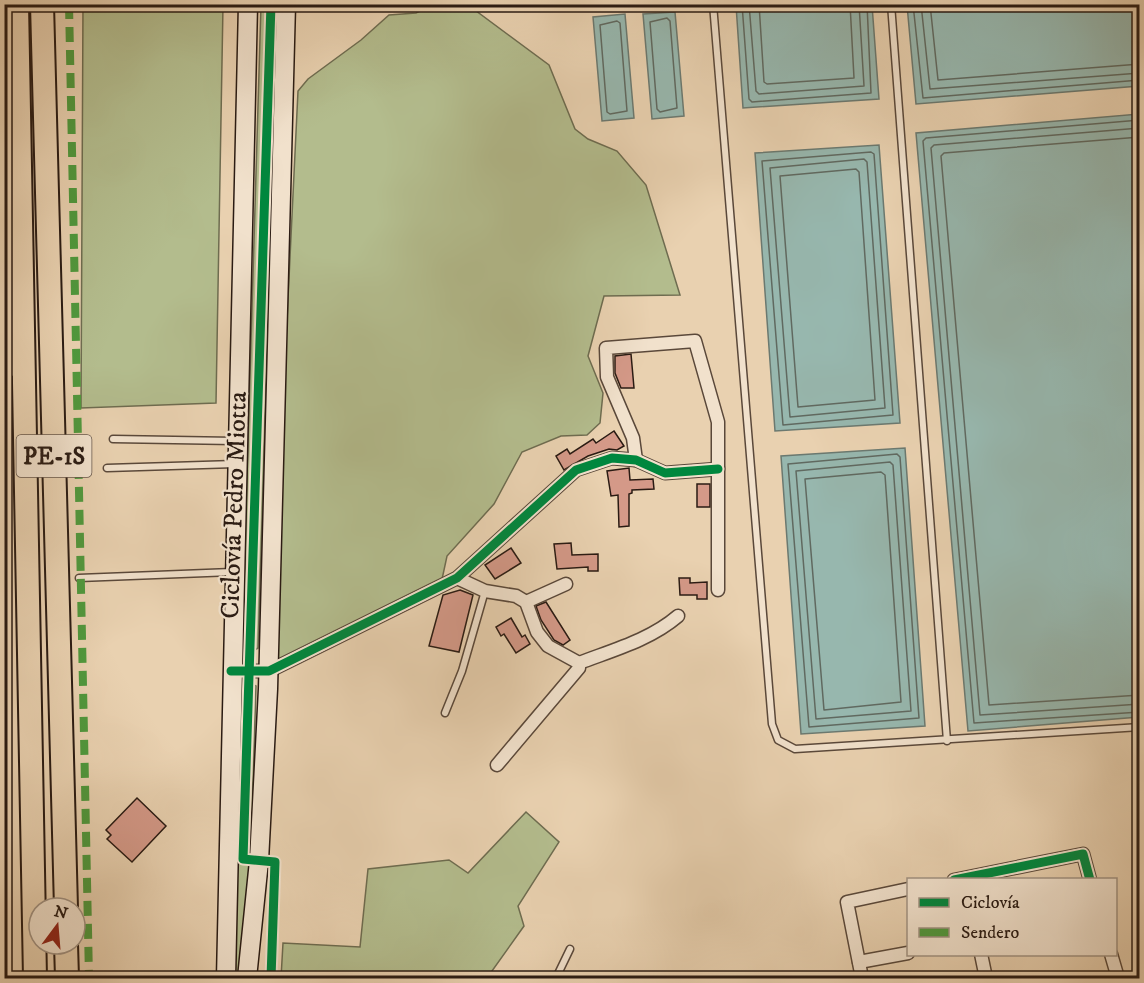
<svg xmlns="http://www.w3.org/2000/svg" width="1144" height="983" font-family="'IM FELL DW Pica',serif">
  <rect width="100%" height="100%" fill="#e9d1b0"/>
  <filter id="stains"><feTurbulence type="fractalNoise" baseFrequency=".00333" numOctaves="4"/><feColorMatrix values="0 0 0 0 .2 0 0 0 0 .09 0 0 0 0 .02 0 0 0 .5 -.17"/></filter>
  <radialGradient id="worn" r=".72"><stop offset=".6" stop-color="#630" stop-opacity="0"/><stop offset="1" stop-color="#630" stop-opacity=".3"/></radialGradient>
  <!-- green -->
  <g fill="#b3bc8d" stroke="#6e6c50" stroke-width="1.5">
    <polygon points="83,5 223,5 216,403 81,408"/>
    <polygon points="261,5 278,5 258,648 250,653 242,646"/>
    <polygon points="432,5 468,5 549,65 575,129 588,139 617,151 646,185 680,295 604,296 588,356 603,393 600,423 587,435 561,436 522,452 494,504 447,556 441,584 276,661 271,653 298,91 308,79 361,40 389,15 416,13"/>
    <polygon points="247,682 256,686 251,856 240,978 233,978 241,686"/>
    <polygon points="526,812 559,842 518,906 524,926 487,978 281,978 283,943 360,947 368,869 449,860 468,873"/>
  </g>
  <!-- water -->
  <g fill="#97b7ae" stroke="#6b7970" stroke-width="1.5">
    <polygon points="736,5 872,5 879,99 743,108"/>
    <polygon points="907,5 1139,5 1139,86 916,104"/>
    <polygon points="675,12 684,116 652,119 643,14"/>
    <polygon points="625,14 634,118 602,121 593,17"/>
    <polygon points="1139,114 1139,717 968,731 916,133"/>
    <polygon points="879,145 900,423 775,431 755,153"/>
    <polygon points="905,448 925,726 801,734 781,456"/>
  </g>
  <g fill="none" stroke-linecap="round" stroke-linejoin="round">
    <!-- shore -->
    <g stroke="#606960" stroke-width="1.5">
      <polyline points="742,4 749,99 752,102 871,93 867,4"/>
      <polyline points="749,4 756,91 759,94 864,86 859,4"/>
      <polyline points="759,4 764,82 767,84 854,78 850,4"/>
      <polyline points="913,4 923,98 1140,80"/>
      <polyline points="921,4 930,89 1140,73"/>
      <polyline points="930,4 938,80 1140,64"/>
      <polygon points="667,18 670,21 677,108 660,112 657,109 650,22"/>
      <polygon points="617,21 620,23 627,111 610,114 607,112 600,25"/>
      <polyline points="1140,120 926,138 923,141 974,723 1140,712"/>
      <polyline points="1140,128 934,145 931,148 980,715 1140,704"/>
      <polyline points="1140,137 944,153 941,156 989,705 1140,695"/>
      <polygon points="871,152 874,154 893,415 783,425 762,161"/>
      <polygon points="864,159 867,162 885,408 790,417 770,168"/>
      <polygon points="856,169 859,172 875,400 798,407 780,176"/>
      <polygon points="897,454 900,457 919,718 809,727 788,464"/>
      <polygon points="890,462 893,465 911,711 816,719 796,471"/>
      <polygon points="881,472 885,475 901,702 824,710 805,479"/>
    </g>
  </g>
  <!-- building -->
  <g fill="#d49988" stroke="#2a1b13" stroke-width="1.5">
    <polygon points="631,354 634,388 621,388 615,373 615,356"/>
    <polygon points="614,431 624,446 617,450 609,449 588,456 564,470 556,456 567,449 570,454 593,439 596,443"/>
    <polygon points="629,468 630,480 653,479 654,489 632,490 632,493 629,494 629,526 619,527 618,495 611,496 607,471"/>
    <rect x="697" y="484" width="13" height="23"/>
    <polygon points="571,543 572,555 598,554 598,571 588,571 588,567 557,569 554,544"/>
    <polygon points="511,548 521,563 495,579 485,565"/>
    <polygon points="679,578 690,578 690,583 707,582 707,599 697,599 697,595 680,595"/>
    <polygon points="460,590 473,595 459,652 429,646 443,595"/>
    <polygon points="546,602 570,640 563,645 554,640 541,620 536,606"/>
    <polygon points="511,618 522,637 525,635 530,644 516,653 504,634 501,636 496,627"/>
    <polygon points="137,798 166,826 132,862 107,839 111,835 106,830"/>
  </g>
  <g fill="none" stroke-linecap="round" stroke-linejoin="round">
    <!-- lane casing -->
    <g stroke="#5a483a" stroke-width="9">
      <g id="lane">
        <polyline points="713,4 772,724 778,740 795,749 1140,727"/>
        <polyline points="891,4 947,741"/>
        <polyline points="113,439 235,441"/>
        <polyline points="107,468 235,464"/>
        <polyline points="79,578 232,572"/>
        <polyline points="445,713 462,671 485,591"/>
        <polyline points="556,978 570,949"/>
      </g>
    </g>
    <!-- street casing -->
    <g stroke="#5a483a" stroke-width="15">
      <g id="street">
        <polyline points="636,460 633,438 607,377 606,348 695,341 718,422 718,590"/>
        <polyline points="457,578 485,591 516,596 526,602 537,632 548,646 579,663"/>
        <polyline points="526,602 566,584"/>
        <path d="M579,663C613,650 650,640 678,616"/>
        <polyline points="231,671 269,671 457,578 576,470 612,458 636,460 665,473 718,469"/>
        <polyline points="497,765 579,668 579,663"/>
        <polyline points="954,880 1083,854 1090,880"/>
        <polyline points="981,954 986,978"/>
        <polyline points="1111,954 1118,978"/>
        <polyline points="859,962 908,953"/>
        <polyline points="862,978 847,902 908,889"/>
      </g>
    </g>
    <!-- secondary casing -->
    <g stroke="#2a1b13" stroke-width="21">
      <g id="secondary">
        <polyline points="226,978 248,4"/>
        <polyline points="247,978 259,861 268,689 286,4"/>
      </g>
    </g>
    <!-- highway casing -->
    <g stroke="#2a1b13" stroke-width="26">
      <g id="highway">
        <polyline points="17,4 35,978"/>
        <polyline points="42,4 66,908"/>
        <polyline points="4,310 10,365"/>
        <polyline points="66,944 67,978"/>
      </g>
    </g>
    <!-- lane -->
    <use href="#lane" stroke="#f1e1cc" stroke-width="6"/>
    <!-- street -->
    <use href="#street" stroke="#f1e1cc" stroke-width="12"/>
    <!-- secondary -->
    <use href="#secondary" stroke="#f1e1cc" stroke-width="18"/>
    <!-- highway -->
    <use href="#highway" stroke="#e9d1b0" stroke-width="22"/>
    <!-- quiet -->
    <polyline stroke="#4f993d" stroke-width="8" stroke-dasharray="15 8" stroke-linecap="butt" points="69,4 89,978"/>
    <!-- cycleway casing -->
    <g stroke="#f1e1cc" stroke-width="13">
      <g id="cycleway">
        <polyline points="271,4 243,859 275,862 271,978"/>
        <polyline points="231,671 269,671 457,578 576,470 612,458 636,460 665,473 718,469"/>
        <polyline points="954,880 1083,854 1090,880"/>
      </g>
    </g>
    <!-- cycleway -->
    <use href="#cycleway" stroke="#00873e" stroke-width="9"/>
  </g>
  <g text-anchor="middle" stroke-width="4.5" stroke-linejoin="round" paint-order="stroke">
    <!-- shield labels -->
    <rect fill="#f1e1cc" stroke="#66564a" stroke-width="1.5" x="16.5" y="435" width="75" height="42" rx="4.5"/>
    <g font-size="24" font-weight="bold" fill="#2a1b13">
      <text x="54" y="464">PE-1S</text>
    </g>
    <!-- street labels -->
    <g font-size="26" fill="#2a1b13" stroke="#f1e1cc">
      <text transform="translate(233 505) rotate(-88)" y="9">Ciclovía Pedro Miotta</text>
    </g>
  </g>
  <!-- margin -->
  <rect width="1144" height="983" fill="none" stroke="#e9d1b0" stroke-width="24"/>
  <rect x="6" y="6" width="1132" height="971" fill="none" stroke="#2a1b13" stroke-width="3"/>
  <rect x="12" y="12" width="1120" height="959" fill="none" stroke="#2a1b13" stroke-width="1.5"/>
  <!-- legend -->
  <rect x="907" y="878" width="210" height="78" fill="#f1e1cc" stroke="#a19282" stroke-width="1.5"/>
  <rect x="919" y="898" width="30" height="9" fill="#00873e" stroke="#a19282" stroke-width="1.5"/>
  <text x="961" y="908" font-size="18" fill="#2a1b13">Ciclovía</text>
  <rect x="919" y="928" width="30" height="9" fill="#4f993d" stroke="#a19282" stroke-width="1.5"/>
  <text x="961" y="938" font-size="18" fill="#2a1b13">Sendero</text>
  <!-- north arrow -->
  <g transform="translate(57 926) rotate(16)"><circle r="28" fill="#f1e1cc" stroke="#a19282" stroke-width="1.5"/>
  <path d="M0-4.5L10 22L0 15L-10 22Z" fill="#8f2418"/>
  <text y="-9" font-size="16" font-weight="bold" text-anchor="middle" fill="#2a1b13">N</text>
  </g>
  <rect width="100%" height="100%" filter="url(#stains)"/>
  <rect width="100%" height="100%" fill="url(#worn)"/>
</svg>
